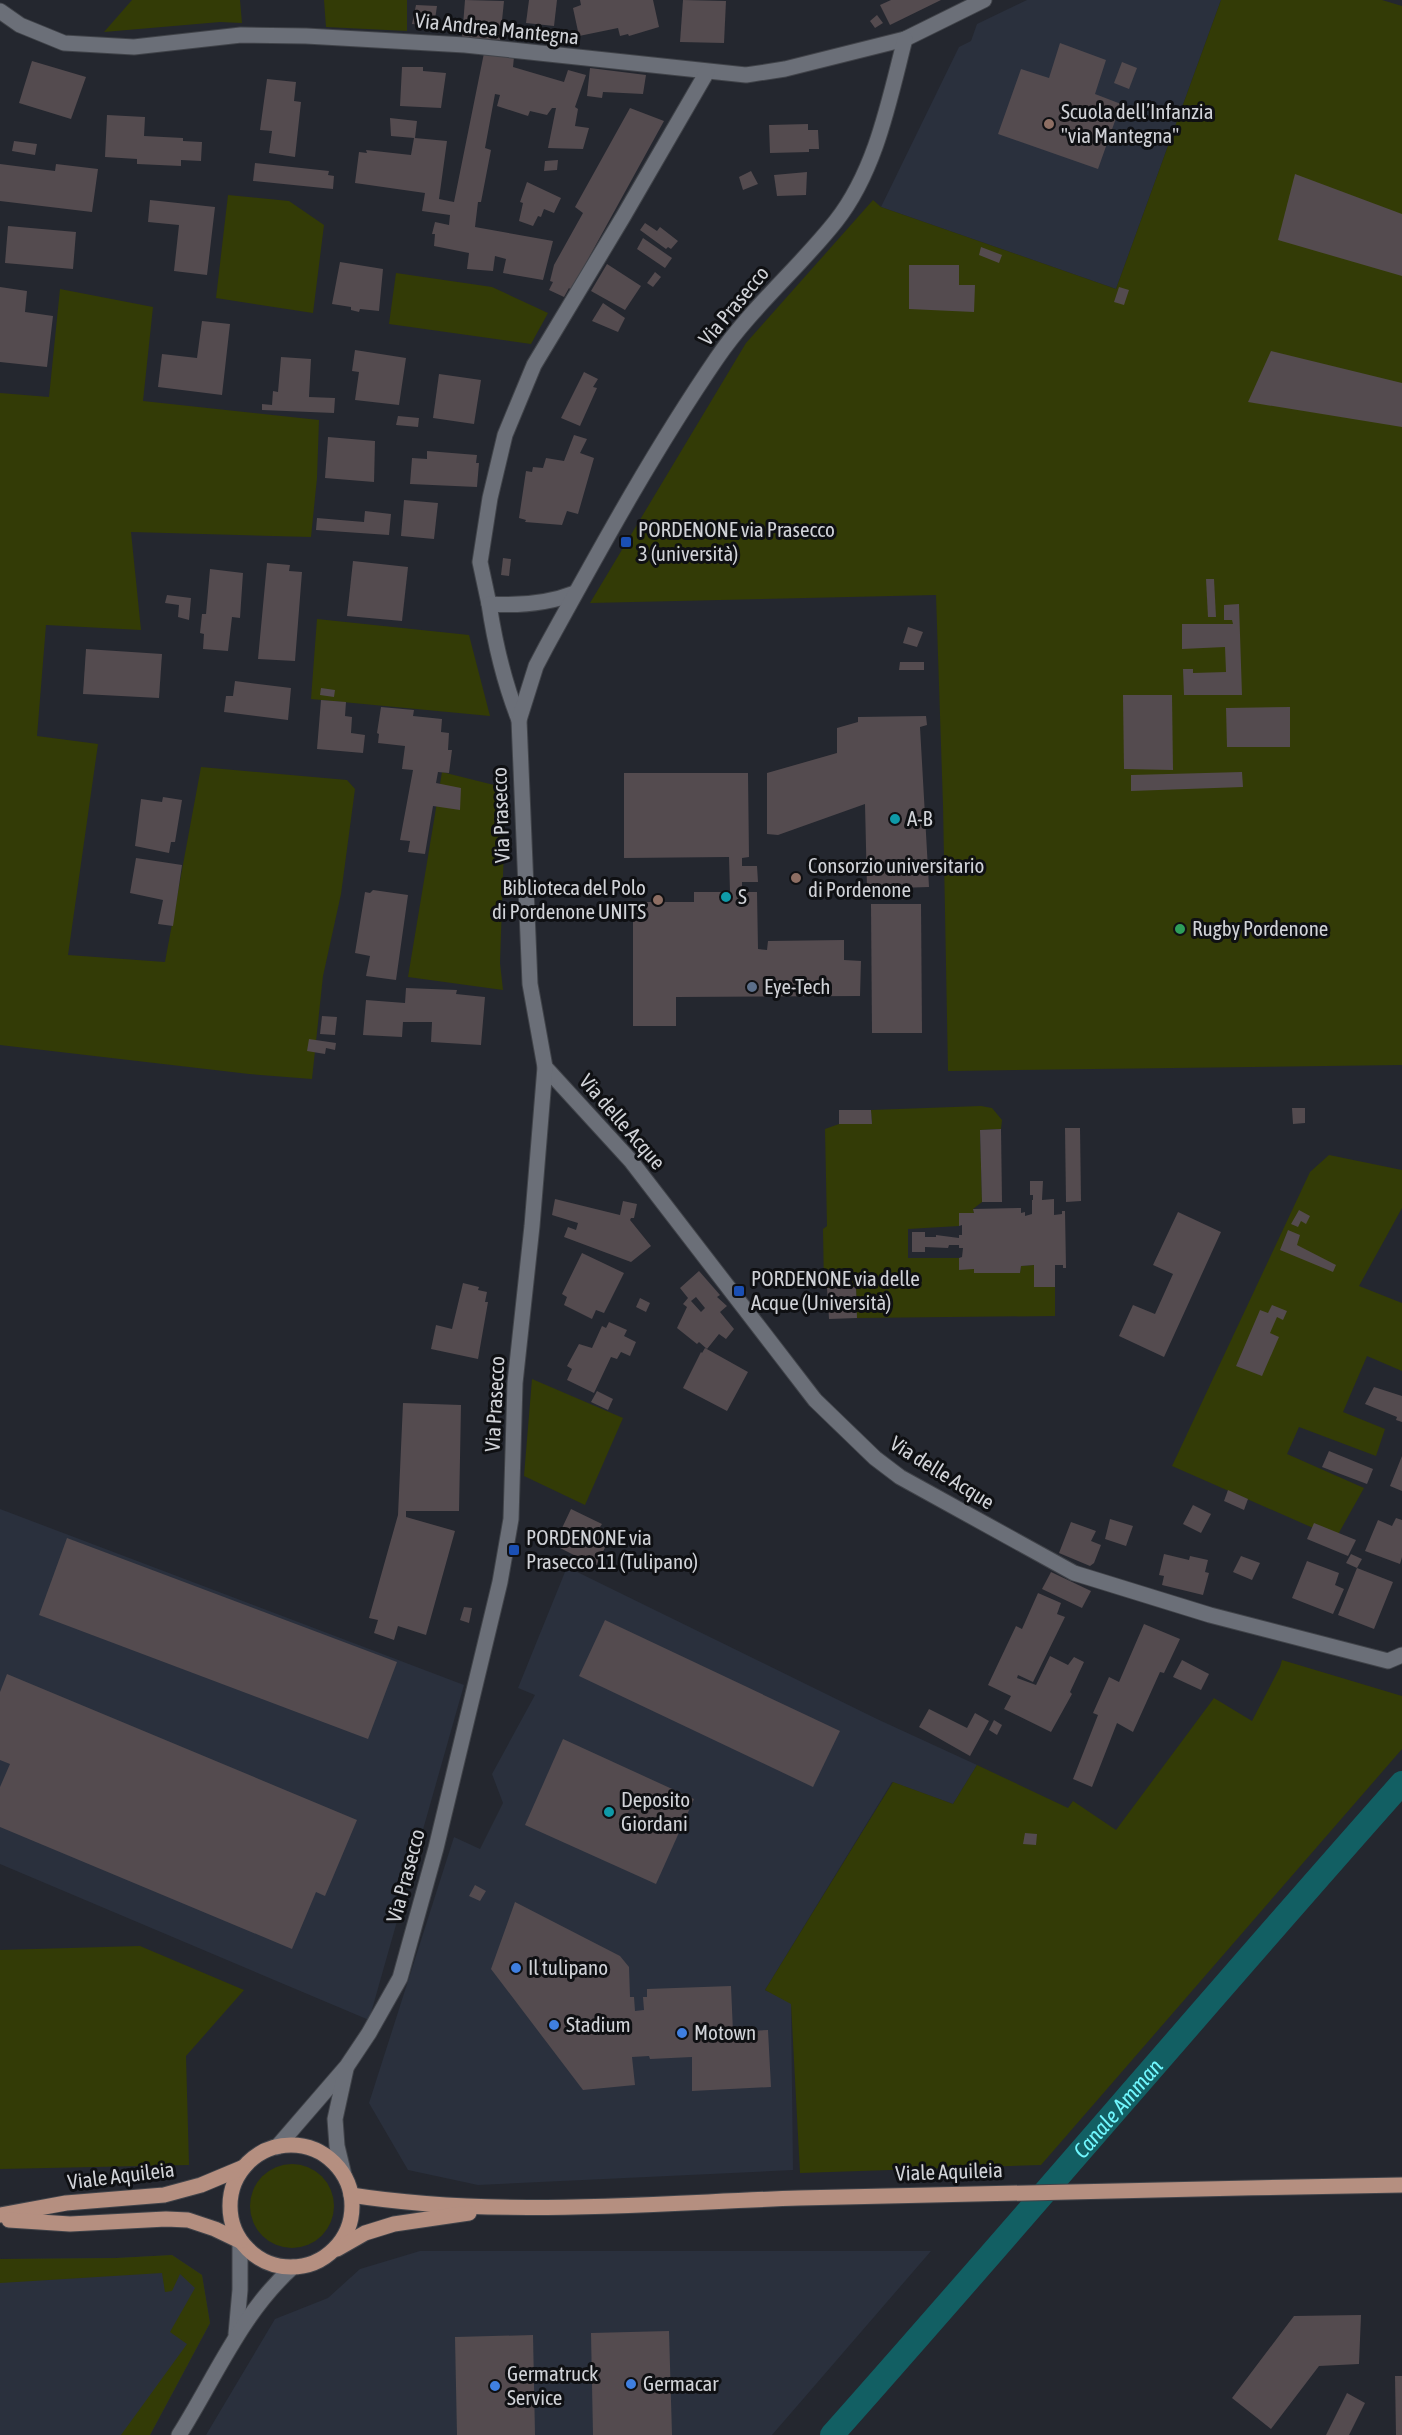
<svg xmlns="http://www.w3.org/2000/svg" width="1402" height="2435" font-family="'Asap Condensed',sans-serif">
  <rect width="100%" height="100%" fill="#24272f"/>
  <!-- built -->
  <g fill="#2a303d">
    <polygon points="1027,0 1221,0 1116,289 881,207 959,47 971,41 977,24"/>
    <polygon points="0,1509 464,1685 369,2020 0,1864"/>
    <polygon points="567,1567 877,1719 977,1765 953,1804 892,1782 765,1990 791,2003 793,2170 478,2185 408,2170 369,2103 454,1837 480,1849 503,1803 492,1774 535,1695 518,1688"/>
    <polygon points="420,2251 931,2251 772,2435 206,2435 275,2319 328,2298 360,2269"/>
    <polygon points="172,2255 202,2275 210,2323 150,2435 0,2435 0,2259 116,2258"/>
  </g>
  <!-- green -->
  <g fill="#333b06">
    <polygon points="132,0 240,0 242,23 220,22 104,32"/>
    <polygon points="324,0 407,0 407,31 326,27"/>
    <polygon points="1221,0 1382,0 1402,6 1402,1065 948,1071 943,805 936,595 590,603 746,343 873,200 881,207 1116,289"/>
    <polygon points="228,195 289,201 324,225 313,313 216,298"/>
    <polygon points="396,273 492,287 548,313 531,344 389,324"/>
    <polygon points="60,289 153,307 143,401 319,420 317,478 311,537 131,532 141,630 46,625 37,736 98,744 68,955 165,962 201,767 347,780 355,789 341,894 323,976 312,1079 249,1074 0,1045 0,393 49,397"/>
    <polygon points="317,619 469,635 490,716 311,699"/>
    <polygon points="442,772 506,788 500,963 503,990 408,977"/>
    <polygon points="981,1106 992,1108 1002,1120 1001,1129 980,1130 982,1202 973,1209 974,1213 959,1214 959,1226 908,1229 908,1258 959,1258 960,1269 974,1269 975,1273 1020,1273 1021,1266 1034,1265 1034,1287 1055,1287 1055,1316 857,1318 856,1287 824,1288 823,1229 827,1226 825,1129 839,1124 872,1124 871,1110"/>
    <polygon points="1329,1155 1402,1170 1402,1208 1359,1286 1402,1303 1402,1371 1367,1356 1343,1412 1385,1429 1376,1456 1299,1427 1287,1454 1364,1488 1336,1538 1172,1466 1310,1172"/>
    <polygon points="532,1379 623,1418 585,1505 524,1476"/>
    <polygon points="1282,1660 1402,1696 1402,1749 1041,2165 800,2173 791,2004 765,1990 893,1782 953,1804 977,1765 1068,1808 1073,1801 1116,1830 1214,1698 1252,1721 1280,1667"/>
    <polygon points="140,1946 244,1990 186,2056 189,2165 0,2169 0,1950"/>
    <circle cx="292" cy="2206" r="42"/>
    <polygon points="172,2255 202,2275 210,2323 150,2435 121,2435 187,2344 170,2332 195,2288 180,2274 172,2291 165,2292 162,2273 0,2283 0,2259 116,2258"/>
  </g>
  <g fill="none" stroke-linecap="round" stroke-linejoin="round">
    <!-- canal -->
    <path stroke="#125f63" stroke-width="24" id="s1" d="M832,2435C1024,2219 1210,1999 1402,1783"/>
  </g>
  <!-- building -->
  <g fill="#544b4f" fill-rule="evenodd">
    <polygon points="465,0 504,1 500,40 462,38"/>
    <polygon points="529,0 557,0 554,26 526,23"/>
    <polygon points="580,0 653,0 659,27 629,36 628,34 620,36 618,28 579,36 573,8 581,5"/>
    <polygon points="683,0 726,1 724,43 680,42"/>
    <polygon points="891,0 941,0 890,25 880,5"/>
    <polygon points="416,5 437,6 434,26 412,24"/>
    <polygon points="877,15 883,23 875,28 870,21"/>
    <polygon points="1060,43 1106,60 1095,94 1121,104 1098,169 998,134 1021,69 1049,78"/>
    <polygon points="484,53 514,57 513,67 564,82 568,70 586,75 575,107 578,109 575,126 589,128 583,149 548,148 556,108 552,108 547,115 530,111 528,116 497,106 500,95 495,94 485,148 491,150 481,202 478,202 475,227 553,241 543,280 503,273 506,259 495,256 493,271 467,269 469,253 434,246 435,234 432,234 435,222 449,225 450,215 422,211 425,193 355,183 359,152 367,153 366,150 411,155 414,138 391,136 390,118 417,121 415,138 447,141 439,199 454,202"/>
    <polygon points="32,61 86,77 71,119 19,103"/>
    <polygon points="1122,62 1137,68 1129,89 1114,83"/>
    <polygon points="402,67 423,67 423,71 446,73 441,108 400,106"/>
    <polygon points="590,68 646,75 643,94 603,92 602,98 587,96"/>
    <polygon points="267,79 296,82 294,101 301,102 295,157 269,153 272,131 260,130"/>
    <polygon points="630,108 664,121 571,290 569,288 564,297 549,290 553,282 550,281 554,265 583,213 575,207"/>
    <polygon points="107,115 145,117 144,136 183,138 183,141 202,142 201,161 181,160 181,166 137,164 137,159 105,157"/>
    <polygon points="808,124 808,130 818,130 819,149 809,149 809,152 770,153 769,125"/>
    <polygon points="14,141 37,144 35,155 12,151"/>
    <polygon points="558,160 557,170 544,171 545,161"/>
    <polygon points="255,163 329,171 328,175 334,176 333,189 253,181"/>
    <polygon points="0,164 55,171 56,164 98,169 92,212 0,201"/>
    <polygon points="751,171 758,184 743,190 739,177"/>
    <polygon points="807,172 806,195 777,196 774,175"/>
    <polygon points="1295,174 1402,214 1402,276 1278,240"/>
    <polygon points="527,182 561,198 554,213 544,209 541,217 538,216 533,226 519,221 523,203 520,202"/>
    <polygon points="150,200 215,207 207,275 174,271 179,225 148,222"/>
    <polygon points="645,223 657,231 660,227 678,241 671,249 668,247 666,249 640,230"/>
    <polygon points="8,226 76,232 73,269 5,263"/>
    <polygon points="643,238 672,258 665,268 637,249"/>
    <polygon points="981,247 1002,255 999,263 979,255"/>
    <polygon points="340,262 383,269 379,311 360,309 359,312 351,310 351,307 332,304"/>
    <polygon points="607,264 641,286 625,310 591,291"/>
    <polygon points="909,265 959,265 959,285 975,285 974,312 909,309"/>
    <polygon points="655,272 661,277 653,287 647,283"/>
    <polygon points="0,287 27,291 25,312 53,316 47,367 0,362"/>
    <polygon points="1119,287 1129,290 1124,305 1114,302"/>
    <polygon points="603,303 625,318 618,332 592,321"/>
    <polygon points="202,321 230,324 222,395 158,387 162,354 197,358"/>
    <polygon points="355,350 406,358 399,405 355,400 359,372 352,371"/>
    <polygon points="1271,351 1402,383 1402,427 1248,402"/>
    <polygon points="281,357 311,359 309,397 335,398 334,413 262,410 262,404 272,405 273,391 278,392"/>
    <polygon points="584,372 598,379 593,387 597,388 580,426 561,418"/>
    <polygon points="439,374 481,380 474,424 433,418"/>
    <polygon points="398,416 419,418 418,427 396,425"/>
    <polygon points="574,435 587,439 580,453 594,458 578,514 567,511 562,525 525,522 526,520 519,518 526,471 532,472 533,467 543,468 546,458 564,461"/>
    <polygon points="328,437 375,441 374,482 325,478"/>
    <polygon points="427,451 477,455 476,463 479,463 477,487 410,484 412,458 427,459"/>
    <polygon points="404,500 438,503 434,539 401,536"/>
    <polygon points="365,511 391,514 389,535 316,530 317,518 364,522"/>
    <polygon points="503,558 511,559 509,576 501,575"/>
    <polygon points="353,561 408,567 402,621 347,616"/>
    <polygon points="267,563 290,565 289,571 302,572 295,661 258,659"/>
    <polygon points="210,569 243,573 240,618 232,617 228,651 203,649 204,634 200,633 202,614 206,614"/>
    <polygon points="1206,579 1214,579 1216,617 1208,617"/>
    <polygon points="167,595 191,598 189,620 178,617 179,605 165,603"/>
    <polygon points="1239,604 1242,695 1184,695 1183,669 1193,669 1193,673 1226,672 1225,647 1182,649 1182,624 1233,624 1232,620 1224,620 1224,605"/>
    <polygon points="908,627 923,632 917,647 903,643"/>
    <polygon points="86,649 162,654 159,698 83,694"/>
    <polygon points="900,662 924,662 924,670 899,670"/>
    <polygon points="235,681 291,688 288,720 224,712 226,696 233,696"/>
    <polygon points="321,688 335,690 334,697 320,695"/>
    <polygon points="1123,695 1172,695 1173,770 1124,769"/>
    <polygon points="321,700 346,702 345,716 352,717 351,733 365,735 363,753 317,749"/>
    <polygon points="381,707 414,710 413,716 442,719 441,732 449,733 448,750 452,750 449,773 438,772 436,783 461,788 460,810 433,806 425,854 408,852 410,841 400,840 413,770 402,769 405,746 378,743 379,734 377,733"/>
    <polygon points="1290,707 1290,747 1227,747 1226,708"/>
    <polygon points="926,716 927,725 920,727 929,887 867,889 865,804 778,835 767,834 767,773 837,753 837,728 858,722 858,717"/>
    <polygon points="1242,772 1243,787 1131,791 1131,775"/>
    <polygon points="624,773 748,773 749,857 742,858 742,866 757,866 758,882 742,882 742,892 757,892 758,949 767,950 768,941 844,940 844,960 861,961 860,996 676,997 676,1026 633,1026 633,902 694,902 694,892 730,892 729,857 624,858"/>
    <polygon points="163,797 182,800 175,842 171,842 169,853 135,846 141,799 162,802"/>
    <polygon points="136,858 182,865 173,926 158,924 163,900 130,893"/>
    <polygon points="373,890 408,895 396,980 366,976 370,956 355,953 365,892 370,893"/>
    <polygon points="871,904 921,904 922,1033 872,1033"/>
    <polygon points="406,988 457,990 456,994 485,997 481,1045 431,1042 432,1022 403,1022 402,1037 363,1035 366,1000 405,1003"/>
    <polygon points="322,1016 337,1017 335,1035 320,1034"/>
    <polygon points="309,1039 336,1043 335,1050 326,1048 325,1054 307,1051"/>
    <polygon points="1292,1108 1305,1108 1305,1123 1293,1124"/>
    <polygon points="839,1110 871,1110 872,1124 839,1124"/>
    <polygon points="1065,1128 1080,1128 1081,1201 1066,1202"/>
    <polygon points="1001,1129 1002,1202 982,1202 980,1130"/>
    <polygon points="1030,1181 1043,1181 1042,1200 1054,1199 1054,1215 1062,1214 1062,1211 1065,1211 1066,1268 1063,1268 1063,1265 1055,1265 1055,1287 1034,1287 1034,1265 1021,1266 1020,1273 974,1273 974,1269 959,1270 959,1258 962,1257 963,1248 959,1248 959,1245 949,1245 948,1248 925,1247 925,1252 912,1252 912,1232 925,1232 925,1237 936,1237 936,1235 959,1238 959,1235 962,1235 962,1225 959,1226 959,1213 974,1213 973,1209 1021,1208 1021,1213 1025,1212 1025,1216 1032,1214 1032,1200 1033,1200 1033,1195 1030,1195"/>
    <polygon points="555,1199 620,1215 623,1201 637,1204 634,1218 631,1218 630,1220 651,1246 631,1262 564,1237 568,1227 576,1230 578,1223 552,1215"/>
    <polygon points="1299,1210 1310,1216 1306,1224 1301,1221 1298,1227 1291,1224"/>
    <polygon points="1178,1212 1221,1232 1164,1357 1119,1336 1133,1305 1155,1314 1173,1274 1153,1265"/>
    <polygon points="1288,1230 1300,1235 1297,1245 1336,1265 1333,1272 1280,1250"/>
    <polygon points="582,1253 624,1273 604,1313 596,1310 592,1319 564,1305 567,1297 562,1294"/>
    <path d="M699,1271L720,1295L717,1297L727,1306L720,1312L734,1329L726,1339L719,1334L707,1349L699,1342L697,1344L677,1328L687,1307L683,1304L688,1298L680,1288ZM696,1297L705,1308L701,1312L691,1301Z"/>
    <polygon points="463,1283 479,1287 478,1290 487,1292 485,1302 488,1302 478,1359 431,1349 436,1325 452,1329"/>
    <polygon points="856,1287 857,1318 829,1319 827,1288"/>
    <polygon points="640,1298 650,1303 646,1312 636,1307"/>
    <polygon points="1272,1305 1287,1311 1283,1320 1277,1317 1270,1333 1279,1337 1262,1376 1236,1366 1260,1310 1268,1313"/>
    <polygon points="609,1322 627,1330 624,1336 636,1342 630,1356 621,1352 617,1359 611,1357 594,1393 567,1380 572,1369 567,1366 579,1344 592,1348 602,1326 606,1328"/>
    <polygon points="705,1348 748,1372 727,1411 683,1388 701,1352 702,1353"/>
    <polygon points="1374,1387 1402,1396 1402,1422 1396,1420 1397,1417 1365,1404"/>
    <polygon points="597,1391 613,1399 608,1410 591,1402"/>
    <polygon points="403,1403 461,1405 459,1511 406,1511 406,1517 455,1531 426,1635 398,1626 394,1640 374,1633 378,1620 369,1618 398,1515"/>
    <polygon points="1329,1451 1373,1469 1367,1484 1322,1467"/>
    <polygon points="1402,1456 1402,1491 1390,1486"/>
    <polygon points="1228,1490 1248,1499 1244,1510 1224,1501"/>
    <polygon points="1193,1505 1211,1514 1201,1533 1183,1524"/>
    <polygon points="571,1509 602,1524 600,1527 612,1533 596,1566 554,1545"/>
    <polygon points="1396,1518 1402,1520 1402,1557 1400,1564 1365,1551 1378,1520 1392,1526"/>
    <polygon points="1110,1519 1133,1526 1126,1546 1105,1539"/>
    <polygon points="1071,1522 1096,1531 1091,1541 1101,1545 1094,1563 1090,1566 1059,1553"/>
    <polygon points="1314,1523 1356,1540 1348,1556 1307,1539"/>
    <polygon points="67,1538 397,1662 368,1739 39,1615"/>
    <polygon points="1164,1554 1189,1560 1190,1556 1208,1560 1205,1572 1209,1573 1203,1595 1162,1585 1164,1576 1159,1575"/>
    <polygon points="1351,1554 1362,1559 1357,1568 1393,1582 1374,1629 1338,1615 1357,1568 1346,1563"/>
    <polygon points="1241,1556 1260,1563 1252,1580 1233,1572"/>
    <polygon points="1307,1561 1339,1573 1335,1585 1344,1589 1333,1614 1292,1598"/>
    <polygon points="1051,1572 1091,1591 1082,1608 1042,1589"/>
    <polygon points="1038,1593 1061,1603 1057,1614 1065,1617 1033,1682 1018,1675 1017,1678 1036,1685 1050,1656 1068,1665 1074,1657 1084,1662 1070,1692 1072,1694 1051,1732 1004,1709 1011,1696 988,1685 1016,1626 1022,1629"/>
    <polygon points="464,1607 472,1608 469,1623 460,1620"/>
    <polygon points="605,1620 840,1731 813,1787 579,1676"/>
    <polygon points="1144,1624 1180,1639 1164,1673 1160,1672 1133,1732 1117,1723 1092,1787 1073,1779 1098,1715 1093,1713 1109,1677 1119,1682"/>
    <polygon points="1182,1660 1209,1674 1201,1690 1173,1677"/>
    <polygon points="7,1674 357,1820 325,1896 316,1892 292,1949 0,1827 0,1787 10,1764 0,1760 0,1692"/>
    <polygon points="929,1709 967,1728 975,1713 989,1721 970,1756 919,1727"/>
    <polygon points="994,1720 1002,1725 997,1735 989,1730"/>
    <polygon points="563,1739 694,1799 656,1884 525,1825"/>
    <polygon points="1025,1833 1037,1834 1036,1845 1023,1844"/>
    <polygon points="475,1885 486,1891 480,1901 469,1896"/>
    <polygon points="515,1902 620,1956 629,1967 630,1997 634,1997 635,2011 644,2010 643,1997 647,1997 647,1989 731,1986 733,2032 768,2030 771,2087 692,2091 692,2057 650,2059 649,2056 632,2057 635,2085 583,2090 491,1969"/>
    <polygon points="1361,2315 1359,2364 1319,2366 1271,2429 1232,2398 1294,2316"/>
    <polygon points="669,2331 672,2435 593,2435 591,2333"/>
    <polygon points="533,2335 535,2435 457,2435 455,2337"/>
    <polygon points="1395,2376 1402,2376 1402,2435 1396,2435"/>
    <polygon points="1347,2393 1365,2403 1349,2435 1326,2435"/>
  </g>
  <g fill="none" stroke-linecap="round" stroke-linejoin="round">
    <!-- minor casing -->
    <g stroke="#404349" stroke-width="17">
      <g id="minor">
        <polyline points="0,11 20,25 64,43 134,47 241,35 306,36 465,45 746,75 785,69 905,39 984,0"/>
        <polyline points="489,604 480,562 490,498 505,435 534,365 623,217 707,72"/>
        <path d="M519,720C504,682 495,644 489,604C519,606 547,604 575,593"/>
        <polyline points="545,1067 631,1161 815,1400 875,1458 900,1477 1074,1573 1210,1615 1388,1661 1402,1655"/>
        <path d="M277,2147L347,2066L369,2033L400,1978L436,1848L500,1582L511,1519L515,1383L532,1226L545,1067L530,984L519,720L536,666L546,647C600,549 654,450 717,358C751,308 799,268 836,221C876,170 889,101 905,39"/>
        <polyline points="344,2175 337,2146 335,2119 346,2069"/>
        <polyline points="236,2334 240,2290 240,2241"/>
        <path d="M179,2435C215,2378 242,2312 293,2267"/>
      </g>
    </g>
    <!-- major casing -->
    <g stroke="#404349" stroke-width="17">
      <g id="major">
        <circle cx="291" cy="2206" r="61"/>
        <path d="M351,2195C496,2218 652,2203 799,2198C1000,2192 1201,2189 1402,2185"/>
        <polyline points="0,2215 66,2203 164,2195 201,2185 244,2167"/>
        <polyline points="9,2220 70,2224 166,2219 188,2220 215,2229 240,2241"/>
        <polyline points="337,2249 365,2233 394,2224 469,2213"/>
      </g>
    </g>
    <!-- minor -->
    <use href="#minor" stroke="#6b6f78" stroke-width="15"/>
    <!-- major -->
    <use href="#major" stroke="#b58f80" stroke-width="15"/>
  </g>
  <!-- markers -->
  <g fill="#8d6e63" stroke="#0f1013" stroke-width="2">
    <circle cx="1049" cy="124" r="6"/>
    <circle cx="796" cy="878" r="6"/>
    <circle cx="658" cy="900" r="6"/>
  </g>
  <g fill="#1a4fb4" stroke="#0f1013" stroke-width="2">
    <rect x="620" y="536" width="12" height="12" rx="3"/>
    <rect x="733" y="1285" width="12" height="12" rx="3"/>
    <rect x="508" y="1544" width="12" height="12" rx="3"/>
  </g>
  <g fill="#0f9aa8" stroke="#0f1013" stroke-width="2">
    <circle cx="895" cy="819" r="6"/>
    <circle cx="726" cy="897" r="6"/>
    <circle cx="609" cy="1812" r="6"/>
  </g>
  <circle fill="#2e9e5b" stroke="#0f1013" stroke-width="2" cx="1180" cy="929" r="6"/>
  <circle fill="#5c6f8a" stroke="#0f1013" stroke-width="2" cx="752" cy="987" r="6"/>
  <g fill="#3f7fe0" stroke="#0f1013" stroke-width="2">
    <circle cx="516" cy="1968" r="6"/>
    <circle cx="554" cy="2025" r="6"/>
    <circle cx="682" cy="2033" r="6"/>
    <circle cx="631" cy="2384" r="6"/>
    <circle cx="495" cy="2386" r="6"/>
  </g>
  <g text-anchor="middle" stroke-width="6" stroke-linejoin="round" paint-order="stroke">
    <!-- street labels -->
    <g font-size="21" fill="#d1d3d8" stroke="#0f1013">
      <text transform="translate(497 29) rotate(6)" y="7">Via Andrea Mantegna</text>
      <text transform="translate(734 306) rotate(-50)" y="7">Via Prasecco</text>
      <text transform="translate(501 815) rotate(-92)" y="7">Via Prasecco</text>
      <text transform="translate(622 1122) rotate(49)" y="7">Via delle Acque</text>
      <text transform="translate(495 1404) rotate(-87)" y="7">Via Prasecco</text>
      <text transform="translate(942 1473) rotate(32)" y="7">Via delle Acque</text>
      <text transform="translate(406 1876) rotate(-75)" y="7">Via Prasecco</text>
      <text transform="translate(949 2172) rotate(-2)" y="7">Viale Aquileia</text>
      <text transform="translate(121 2176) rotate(-7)" y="7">Viale Aquileia</text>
    </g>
    <!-- poi labels -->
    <g font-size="21" fill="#d1d3d8" stroke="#0f1013" text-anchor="start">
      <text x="1061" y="119">Scuola dell’Infanzia<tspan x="1061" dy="24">"via Mantegna"</tspan></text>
      <text x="638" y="537">PORDENONE via Prasecco<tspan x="638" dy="24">3 (università)</tspan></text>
      <text x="907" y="826">A-B</text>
      <text x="808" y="873">Consorzio universitario<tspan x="808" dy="24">di Pordenone</tspan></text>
      <text x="646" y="895" text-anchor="end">Biblioteca del Polo<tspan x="646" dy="24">di Pordenone UNITS</tspan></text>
      <text x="738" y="904">S</text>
      <text x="1192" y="936">Rugby Pordenone</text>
      <text x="764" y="994">Eye-Tech</text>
      <text x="751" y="1286">PORDENONE via delle<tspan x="751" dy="24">Acque (Università)</tspan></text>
      <text x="526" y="1545">PORDENONE via<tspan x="526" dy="24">Prasecco 11 (Tulipano)</tspan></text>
      <text x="621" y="1807">Deposito<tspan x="621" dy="24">Giordani</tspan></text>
      <text x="528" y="1975">Il tulipano</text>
      <text x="566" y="2032">Stadium</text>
      <text x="694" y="2040">Motown</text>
      <text x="507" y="2381">Germatruck<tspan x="507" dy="24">Service</tspan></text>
      <text x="643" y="2391">Germacar</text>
    </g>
    <!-- water labels -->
    <g font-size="22" font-style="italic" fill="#70f7fe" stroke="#0f1013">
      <text dy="8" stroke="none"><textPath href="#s1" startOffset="434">Canale Amman</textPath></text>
    </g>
  </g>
</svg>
